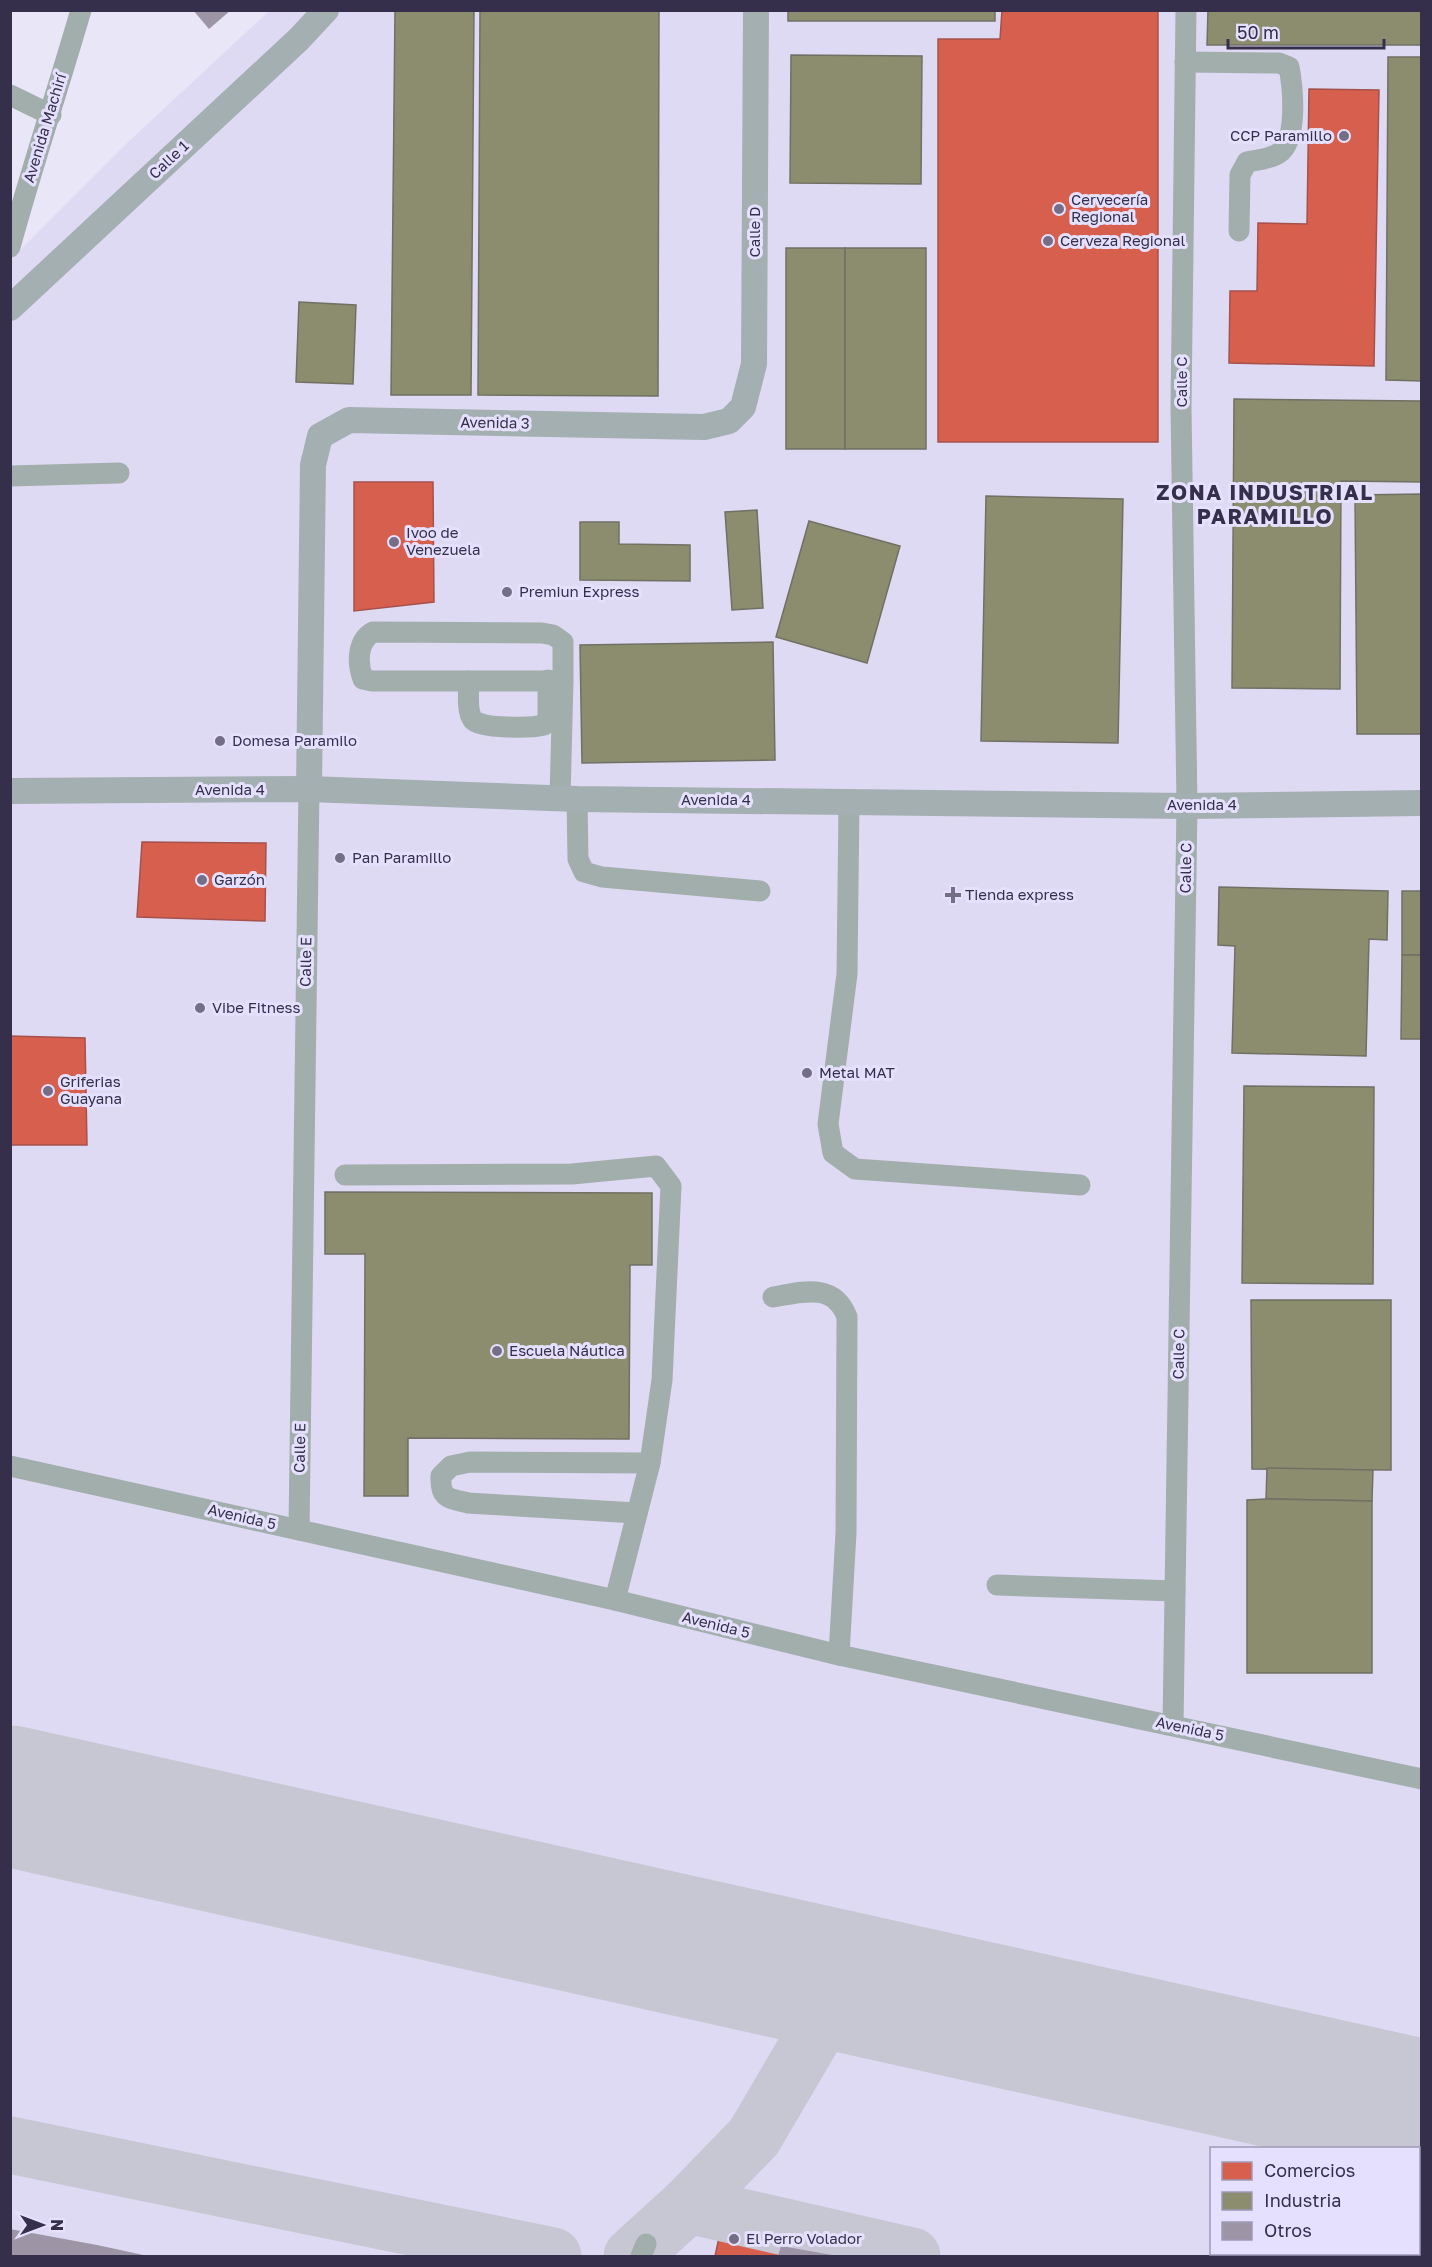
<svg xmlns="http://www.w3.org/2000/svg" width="1432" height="2267" font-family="'Golos Text',sans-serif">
  <rect width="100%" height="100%" fill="#e9e6f7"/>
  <!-- built -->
  <path fill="#dfdaf4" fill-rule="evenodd" d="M269,11H1421V2256H11V259L126,144ZM1212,2148H1418V2254H1212Z"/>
  <!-- shops -->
  <g fill="#d6604d" stroke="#a6514c" stroke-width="1.5">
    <polygon points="1002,10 1158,10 1158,442 938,442 938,39 1000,39"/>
    <polygon points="1309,89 1379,90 1374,366 1229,363 1230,291 1257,291 1258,223 1307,224"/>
    <polygon points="354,482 433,482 434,602 354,611"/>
    <polygon points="142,842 266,843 265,921 137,917"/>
    <polygon points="10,1036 85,1038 87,1145 10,1145"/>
    <polygon points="720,2233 781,2246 778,2256 715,2256"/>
  </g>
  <!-- industry -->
  <g fill="#8c8c6e" stroke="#727064" stroke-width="1.5">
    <polygon points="395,10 474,10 471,395 391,395"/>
    <polygon points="480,10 659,10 658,396 478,395"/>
    <rect x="788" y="10" width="207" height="11"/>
    <polygon points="1208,10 1422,10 1422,45 1207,45"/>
    <polygon points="791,55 922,56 921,184 790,183"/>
    <polygon points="1388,57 1422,57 1422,381 1386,380"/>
    <rect x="786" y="248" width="59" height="201"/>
    <rect x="845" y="248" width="81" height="201"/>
    <polygon points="299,302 356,305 353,384 296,382"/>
    <polygon points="1234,399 1422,401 1422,482 1341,481 1340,689 1232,688"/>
    <polygon points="1422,494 1422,734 1357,734 1355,495"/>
    <polygon points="986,496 1123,499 1118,743 981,741"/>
    <polygon points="757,510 763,608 732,610 725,512"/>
    <polygon points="809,521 900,546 867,663 776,637"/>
    <polygon points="580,522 619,522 619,544 690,545 690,581 580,580"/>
    <polygon points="773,642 775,760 582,763 580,645"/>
    <polygon points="1219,887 1388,891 1387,940 1369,939 1366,1056 1232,1053 1235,946 1218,945"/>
    <rect x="1402" y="891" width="20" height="64"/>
    <polygon points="1402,955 1422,955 1422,1039 1401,1039"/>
    <polygon points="1244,1086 1374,1087 1373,1284 1242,1283"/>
    <polygon points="325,1192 652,1193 652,1265 630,1265 629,1439 408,1438 408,1496 364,1496 365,1254 325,1254"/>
    <polygon points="1251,1300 1391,1300 1391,1470 1252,1469"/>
    <polygon points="1267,1468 1373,1470 1372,1501 1266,1499"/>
    <polygon points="1266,1499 1372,1501 1372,1673 1247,1673 1247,1500"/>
  </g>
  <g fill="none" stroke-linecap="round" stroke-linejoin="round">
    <!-- taxiway -->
    <g stroke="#c7c7d4" stroke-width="57">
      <polyline points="10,2145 553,2256"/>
      <polyline points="688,2205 912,2256"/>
      <polyline points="632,2256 688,2205 754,2137 845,1982"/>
    </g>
    <!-- runway -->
    <polyline stroke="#c7c7d4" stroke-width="141" points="10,1796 1422,2110"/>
  </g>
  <!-- building -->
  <g fill="#9d94a6">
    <polygon points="193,10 231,10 209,29"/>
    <polygon points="10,2229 97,2245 148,2256 10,2256"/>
    <polygon points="781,2246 832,2255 832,2256 778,2256"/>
  </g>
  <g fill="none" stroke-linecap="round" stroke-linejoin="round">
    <!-- minor -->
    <g stroke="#a2aeac" stroke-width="21">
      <path d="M1185,62L1279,63L1289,67C1293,88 1298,140 1279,153C1271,159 1256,160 1247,162L1240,175L1239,231"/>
      <polyline points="10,95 51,115"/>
      <path d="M10,247C32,167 58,89 81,10"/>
      <polyline points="10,476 119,473"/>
      <path d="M469,681C469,691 466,711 473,720C481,729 532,728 544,725L548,718V680"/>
      <path d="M560,798L563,681H372L363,679C357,663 357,641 373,632L542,633L553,635L563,642V681"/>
      <polyline points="577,799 578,859 584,872 602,877 760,891"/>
      <polyline points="849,801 847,974 828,1124 833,1153 855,1169 1080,1185"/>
      <polyline points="345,1175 572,1174 656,1166 671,1186 662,1380 650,1463 615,1600"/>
      <path d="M773,1297C802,1292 834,1282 847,1317L846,1533L839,1655"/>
      <polyline points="10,1466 615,1600 839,1655 1422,1779"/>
      <path d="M636,1513L468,1503C448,1498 440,1499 441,1476L451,1466L470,1462L650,1463"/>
      <polyline points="299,1530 309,789"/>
      <polyline points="997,1585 1175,1591"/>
      <polyline points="1173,1725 1187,806 1181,407 1186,10"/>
      <polyline points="641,2256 646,2244"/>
    </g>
    <!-- major -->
    <g stroke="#a4afb2" stroke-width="26">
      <polyline points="10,308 299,39 326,10"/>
      <polyline points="309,789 313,465 320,436 349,420 704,427 729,421 743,407 754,364 756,10"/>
      <polyline points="10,791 309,789 577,799 1187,806 1422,803"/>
    </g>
  </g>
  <!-- markers -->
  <g fill="#746f87" stroke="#e5e0fd" stroke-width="2">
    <circle cx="1344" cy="136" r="6"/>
    <circle cx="1059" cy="209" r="6"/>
    <circle cx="1048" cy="241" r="6"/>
    <circle cx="394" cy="542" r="6"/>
    <circle cx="507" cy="592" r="6"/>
    <circle cx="220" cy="741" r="6"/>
    <circle cx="340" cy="858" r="6"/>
    <circle cx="202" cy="880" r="6"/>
    <path d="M950 886h6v6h6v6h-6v6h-6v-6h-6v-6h6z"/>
    <circle cx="200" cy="1008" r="6"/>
    <circle cx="807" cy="1073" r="6"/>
    <circle cx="48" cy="1091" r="6"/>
    <circle cx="497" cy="1351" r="6"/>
    <circle cx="734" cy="2239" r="6"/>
  </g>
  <g text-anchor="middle" stroke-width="6" stroke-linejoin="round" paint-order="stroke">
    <!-- street labels -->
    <g font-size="15" fill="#352f4b" stroke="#e5e0fd">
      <text transform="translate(45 128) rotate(-73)" y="5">Avenida Machirí</text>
      <text transform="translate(169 160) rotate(-43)" y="5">Calle 1</text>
      <text transform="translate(755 232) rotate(-90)" y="5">Calle D</text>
      <text transform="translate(1182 382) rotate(-90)" y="5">Calle C</text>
      <text transform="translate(495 423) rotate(1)" y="5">Avenida 3</text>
      <text x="230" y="795">Avenida 4</text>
      <text x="716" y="805">Avenida 4</text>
      <text x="1202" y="810">Avenida 4</text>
      <text transform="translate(1186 868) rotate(-89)" y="5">Calle C</text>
      <text transform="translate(306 962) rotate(-89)" y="5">Calle E</text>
      <text transform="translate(1179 1354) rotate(-89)" y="5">Calle C</text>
      <text transform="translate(300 1448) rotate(-89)" y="5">Calle E</text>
      <text transform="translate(242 1517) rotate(13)" y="5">Avenida 5</text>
      <text transform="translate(716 1625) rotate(14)" y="5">Avenida 5</text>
      <text transform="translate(1190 1729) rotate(12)" y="5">Avenida 5</text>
    </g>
    <!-- poi labels -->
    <g font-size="15" fill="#352f4b" stroke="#e5e0fd" text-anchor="start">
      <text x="1332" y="141" text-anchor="end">CCP Paramillo</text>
      <text x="1071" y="205">Cervecería<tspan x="1071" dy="17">Regional</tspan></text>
      <text x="1060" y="246">Cerveza Regional</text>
      <text x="406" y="538">Ivoo de<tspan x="406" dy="17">Venezuela</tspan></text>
      <text x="519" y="597">Premiun Express</text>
      <text x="232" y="746">Domesa Paramilo</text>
      <text x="352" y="863">Pan Paramillo</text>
      <text x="214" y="885">Garzón</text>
      <text x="965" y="900">Tienda express</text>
      <text x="212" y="1013">Vibe Fitness</text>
      <text x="819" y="1078">Metal MAT</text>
      <text x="60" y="1087">Griferias<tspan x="60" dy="17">Guayana</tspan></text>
      <text x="509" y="1356">Escuela Náutica</text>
      <text x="746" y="2244">El Perro Volador</text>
    </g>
    <!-- district labels -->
    <g font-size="21" font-weight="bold" letter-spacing="1.5" fill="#352f4b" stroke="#e5e0fd">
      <text x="1265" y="500">ZONA INDUSTRIAL<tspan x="1265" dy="24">PARAMILLO</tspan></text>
    </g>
  </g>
  <!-- border -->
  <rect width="1432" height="2267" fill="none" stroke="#352f4b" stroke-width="24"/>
  <!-- legend -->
  <rect x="1210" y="2147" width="210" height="108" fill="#e5e0fd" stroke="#9f99b6" stroke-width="1.5"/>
  <rect x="1222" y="2162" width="30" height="18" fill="#d6604d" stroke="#9f99b6" stroke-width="1.5"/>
  <text x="1264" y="2177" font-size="18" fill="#352f4b">Comercios</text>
  <rect x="1222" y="2192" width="30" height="18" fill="#8c8c6e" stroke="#9f99b6" stroke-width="1.5"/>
  <text x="1264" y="2207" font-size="18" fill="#352f4b">Industria</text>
  <rect x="1222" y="2222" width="30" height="18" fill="#9d94a6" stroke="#9f99b6" stroke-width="1.5"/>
  <text x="1264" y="2237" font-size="18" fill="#352f4b">Otros</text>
  <!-- north arrow -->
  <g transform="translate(42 2225) rotate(90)" stroke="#e5e0fd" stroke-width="4.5" paint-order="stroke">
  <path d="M0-4.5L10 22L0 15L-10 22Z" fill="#352f4b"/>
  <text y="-9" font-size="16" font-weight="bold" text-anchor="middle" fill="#352f4b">N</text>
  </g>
  <!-- scale -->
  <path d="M1228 39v9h156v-9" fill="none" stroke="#352f4b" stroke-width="3"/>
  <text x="1237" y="39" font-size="18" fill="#352f4b" stroke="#e5e0fd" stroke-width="4.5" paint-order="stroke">50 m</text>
</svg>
